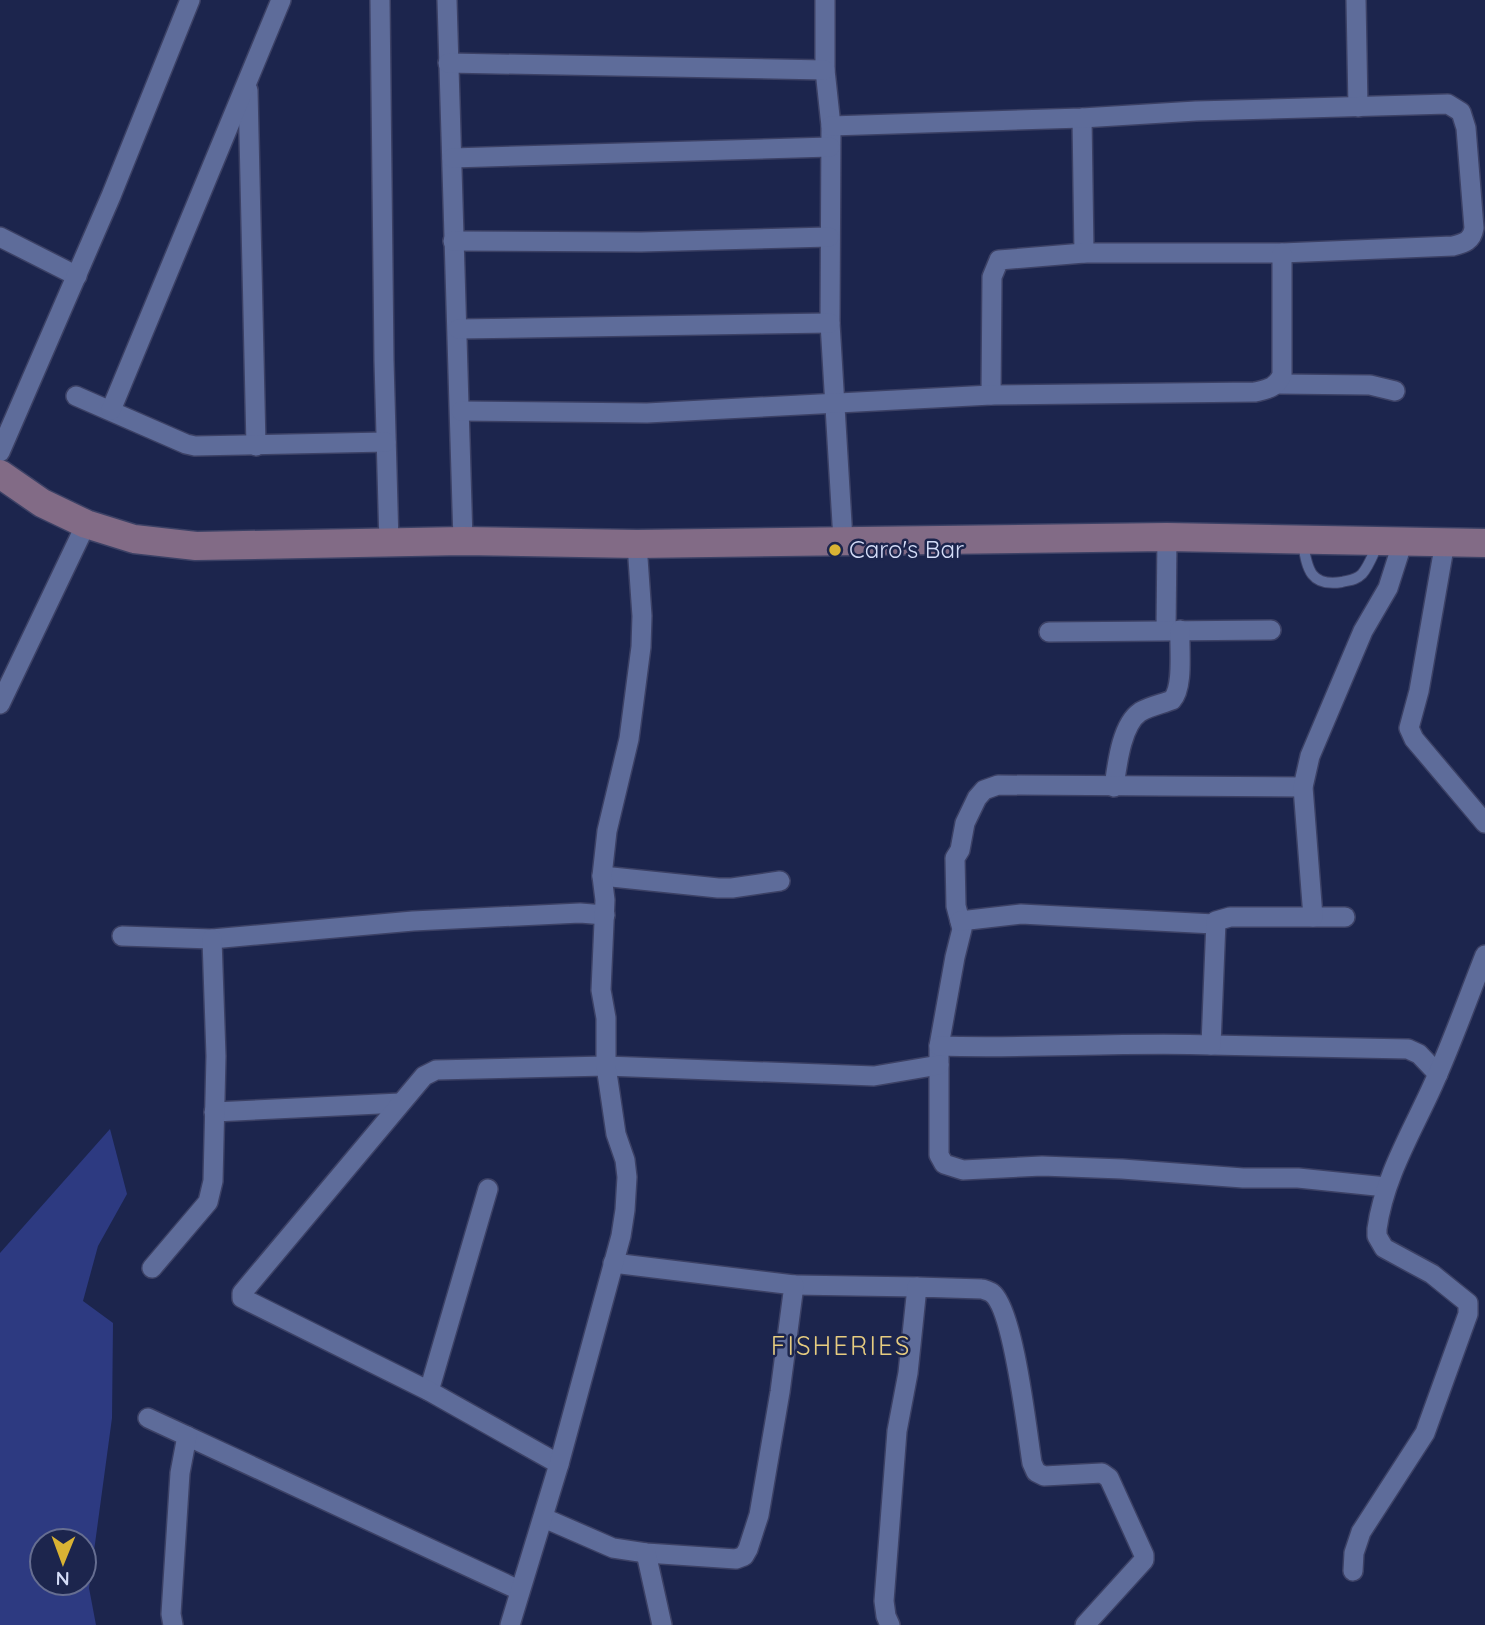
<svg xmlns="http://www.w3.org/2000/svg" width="1485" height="1625" font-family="Quicksand,sans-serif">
  <rect width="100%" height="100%" fill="#1c254d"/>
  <!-- green -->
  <path fill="#2d3a81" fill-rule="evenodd" d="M110,1129L127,1194L98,1246L83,1301L113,1323L112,1418L89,1588L96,1625H0V1253ZM42,1541H84V1583H42Z"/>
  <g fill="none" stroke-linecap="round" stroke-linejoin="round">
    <!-- service casing -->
    <g stroke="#3c4165" stroke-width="12">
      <path id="service" d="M1303,543C1307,570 1311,587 1342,582C1350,580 1356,580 1362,574C1369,566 1373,554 1378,544"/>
    </g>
    <!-- minor casing -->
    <g stroke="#3c4165" stroke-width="22">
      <g id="minor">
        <polyline points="380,0 384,361 389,544"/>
        <polyline points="447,0 463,541"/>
        <polyline points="825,0 825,70 831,126 830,323 843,540"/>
        <polyline points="1356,0 1358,107"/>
        <polyline points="448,63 825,70"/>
        <polyline points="248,90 256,446"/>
        <polyline points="1082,118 1084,253"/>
        <path d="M831,126L1082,118L1196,111L1448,104L1461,112L1466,128L1474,228C1472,241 1464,243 1453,246L1282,253H1084L999,260L992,277L991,395"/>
        <polyline points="452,158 830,147"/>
        <polyline points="0,237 77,276"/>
        <polyline points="453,241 641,242 829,237"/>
        <polyline points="458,329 830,323"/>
        <polyline points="1278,384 1370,385 1395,391"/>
        <polyline points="76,396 186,444 195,446 386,442"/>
        <polyline points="111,410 281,0"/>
        <path d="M461,411L647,413L991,395L1255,392C1268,389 1276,388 1282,375V253"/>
        <polyline points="0,452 111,196 190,0"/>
        <polyline points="1445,542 1419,691 1409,728 1414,739 1485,823"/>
        <polyline points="1166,630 1167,537"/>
        <polyline points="1049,632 1271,630"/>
        <polyline points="0,704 86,524"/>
        <path d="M1114,787C1117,766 1121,725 1140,712C1150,706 1162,704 1172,700C1184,687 1179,648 1180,630"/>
        <polyline points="1303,787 998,785 984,790 977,798 965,823 960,850 955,858 956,906 962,929 955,957 939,1046 939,1155 944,1164 963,1170 1042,1166 1122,1169 1243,1178 1298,1178 1386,1187"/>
        <polyline points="602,876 718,888 732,888 780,881"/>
        <polyline points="1313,917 1345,917"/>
        <polyline points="960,921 1021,914 1214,924"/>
        <polyline points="122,936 212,939 413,921 580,913 605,915"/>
        <polyline points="1211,1045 1408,1049 1419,1054 1438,1074"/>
        <path d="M939,1046C1030,1049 1120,1042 1211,1045L1216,921L1230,917H1313L1303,787L1310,756L1363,631L1388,588L1403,541"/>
        <polyline points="214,1112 400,1103"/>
        <polyline points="152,1268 208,1202 213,1181 216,1056 212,939"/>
        <polyline points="794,1285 917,1287"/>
        <polyline points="429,1391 488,1189"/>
        <polyline points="148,1418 519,1590"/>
        <polyline points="559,1464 429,1391 242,1298 242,1293 424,1076 436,1070 606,1066 874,1076 939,1065"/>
        <polyline points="544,1518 613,1548 646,1553 736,1559 744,1556 748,1549 759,1515 780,1392 794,1285 613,1263"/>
        <polyline points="646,1553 662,1625"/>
        <path d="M1353,1571L1354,1553L1361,1532L1425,1433L1468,1314V1303L1432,1274L1384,1248L1377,1236V1229C1384,1177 1412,1132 1433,1085C1452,1043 1468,998 1485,955"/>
        <polyline points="173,1625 171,1614 180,1473 187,1436"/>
        <polyline points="510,1625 559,1464 621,1236 625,1210 627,1177 625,1160 616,1134 606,1066 606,1018 601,990 605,900 602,876 607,831 629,739 641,647 642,616 637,544"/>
        <path d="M890,1625L886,1616L884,1601L897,1431L908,1373L917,1287L982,1289C983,1289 991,1292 992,1293C1014,1310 1027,1432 1032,1463L1036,1472L1044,1476L1102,1473L1109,1478L1144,1555V1560L1085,1625"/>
      </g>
    </g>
    <!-- secondary casing -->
    <g stroke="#3c4165" stroke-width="31">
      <polyline id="secondary" points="0,474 42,503 86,524 134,539 196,546 463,541 637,544 1167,537 1485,543"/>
    </g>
    <!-- service -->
    <use href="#service" stroke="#5e6c9a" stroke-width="10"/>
    <!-- minor -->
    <use href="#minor" stroke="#5e6c9a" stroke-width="19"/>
    <!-- secondary -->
    <use href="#secondary" stroke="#826b86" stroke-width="28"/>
  </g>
  <!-- markers -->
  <circle fill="#d9b334" stroke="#1c254d" stroke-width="2.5" cx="835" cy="550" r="7"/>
  <g text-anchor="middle" stroke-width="5" stroke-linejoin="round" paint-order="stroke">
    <!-- poi labels -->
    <g font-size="24" fill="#d4dcf7" stroke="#1c254d" text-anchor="start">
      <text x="849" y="558">Caro's Bar</text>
    </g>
    <!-- neighbourhood labels -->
    <g font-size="26" letter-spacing="2" fill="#e6cc80" stroke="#1c254d">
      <text x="841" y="1355">FISHERIES</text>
    </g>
  </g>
  <!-- north arrow -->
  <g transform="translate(63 1562) rotate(181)"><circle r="33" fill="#1c254d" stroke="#666e91" stroke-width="2"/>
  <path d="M0-5L12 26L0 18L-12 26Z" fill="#d9b334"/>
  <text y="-10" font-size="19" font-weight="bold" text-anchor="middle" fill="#d4dcf7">N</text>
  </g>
</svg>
